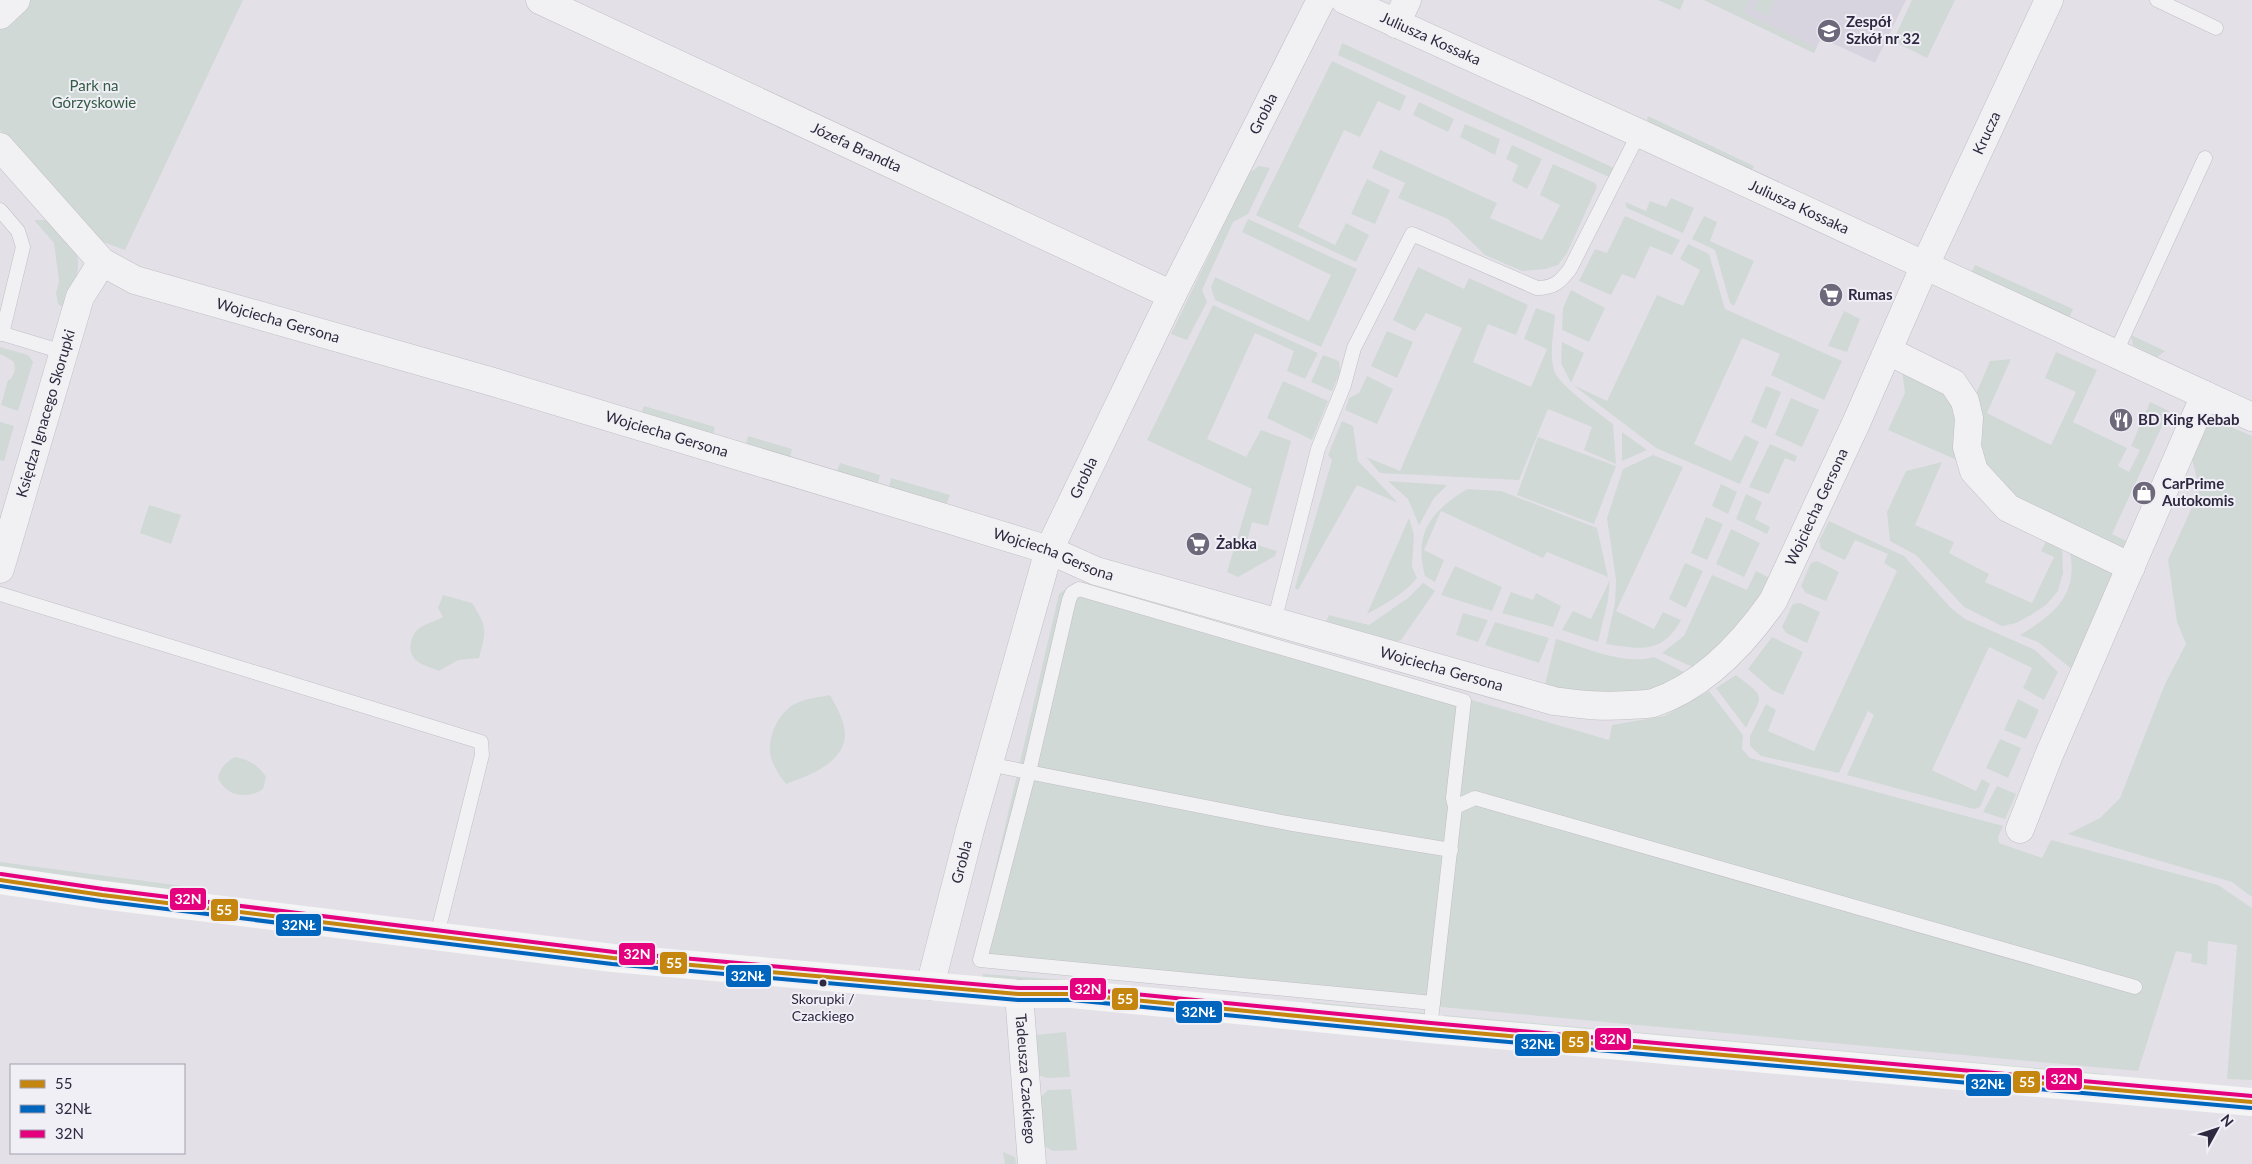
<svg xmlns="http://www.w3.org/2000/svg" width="2252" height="1164" font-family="Lato,sans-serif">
  <rect width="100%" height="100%" fill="#e3e1e7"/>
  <!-- built -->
  <polygon fill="#d8d4df" points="1704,0 1906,0 1875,63 1821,38 1814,53"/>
  <!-- green -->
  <g fill="#d0d9d5">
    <polygon points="0,0 243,0 125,250 103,242 0,130"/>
    <polygon points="1658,0 1684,0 1680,10"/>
    <polygon points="1704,0 1750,0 1744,13 1816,48 1814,53"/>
    <polygon points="1758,0 1775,0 1768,16 1753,10"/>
    <polygon points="1912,0 1955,0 1927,58 1893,41"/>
    <polygon points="1342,43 1614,168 1609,177 1338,55"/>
    <polygon points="1332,61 1406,96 1400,111 1378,101 1360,137 1344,130 1298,227 1335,245 1346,223 1369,235 1356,262 1256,215"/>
    <polygon points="1419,102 1454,119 1448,132 1413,115"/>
    <polygon points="1648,116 1754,166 1751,172 1650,125 1647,119"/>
    <polygon points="1465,124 1500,139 1495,155 1460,137"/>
    <polygon points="1512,145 1542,159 1527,189 1512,181 1518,165 1506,159"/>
    <polygon points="1380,150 1497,203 1490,218 1542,240 1560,205 1540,195 1553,164 1595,183 1597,187 1567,253 1558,265 1546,269 1522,271 1485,255 1448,219 1398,198 1405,183 1372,168"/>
    <polygon points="1259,166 1270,168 1248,214 1233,222 1202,290 1207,302 1187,340 1171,334 1249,173"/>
    <polygon points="1367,179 1390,190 1375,224 1351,214"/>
    <polygon points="1671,198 1694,208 1683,233 1627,208 1625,202 1646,211 1650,201 1666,207"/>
    <polygon points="1625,216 1680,240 1672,255 1650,246 1635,279 1622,274 1611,295 1579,281 1595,249 1607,253"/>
    <polygon points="1704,216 1717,222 1710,241 1754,261 1734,306 1730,303 1715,250 1692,239"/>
    <polygon points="1248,219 1357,269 1321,347 1215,300 1211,287 1215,277 1309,321 1331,275 1242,232"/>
    <path d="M34,220H48L76,252C83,269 71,292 66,309L58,304L56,293L59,281L54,243Z"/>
    <polygon points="1688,244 1709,254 1725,309 1842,361 1824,400 1771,375 1780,354 1742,338 1694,444 1731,461 1745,435 1759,442 1740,484 1656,448 1573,385 1607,401 1657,295 1683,306 1700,270 1680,259"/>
    <polygon points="1975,265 2073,309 2069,319 1971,273"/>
    <path d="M1418,267L1464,289L1469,278L1528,305L1516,335L1488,324L1473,362L1531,387L1547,349L1524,339L1536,308L1555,315C1554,332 1549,353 1554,370C1557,384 1600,414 1613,424L1616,464L1584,450L1592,427L1548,409L1519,480L1380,473L1366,457L1400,471L1462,328L1426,313L1415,331L1393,320Z"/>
    <polygon points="1571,290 1605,308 1589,342 1562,330 1563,308"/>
    <polygon points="1213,305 1318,353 1305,379 1287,371 1294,351 1255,333 1207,439 1246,457 1261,430 1291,441 1268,526 1252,522 1247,542 1277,551 1275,556 1238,577 1227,572 1252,489 1147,440"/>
    <polygon points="1844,311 1860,319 1847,352 1828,346"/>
    <polygon points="1387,331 1413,342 1397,378 1371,366"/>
    <polygon points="2131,335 2165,351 2157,357 2133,345"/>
    <polygon points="1562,342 1584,353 1571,383 1561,363"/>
    <polygon points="0,347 28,355 33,362 18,411 1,405 8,380 11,379 15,370 14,362 1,354 0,356"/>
    <polygon points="2056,352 2097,370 2073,422 2127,448 2118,466 2129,472 2140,450 2131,446 2150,402 2169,411 2112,534 2130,543 2122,548 2014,501 1980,458 1975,396 1990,361 2011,359 1987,413 2051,445 2076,392 2045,378"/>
    <polygon points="1323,355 1339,361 1340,372 1332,391 1311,382"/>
    <polygon points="1902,371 1933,383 1960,408 1957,460 1888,430 1905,393"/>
    <polygon points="1367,376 1393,389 1377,424 1345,410 1349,398 1359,393"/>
    <polygon points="1283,381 1328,401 1312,440 1267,418"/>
    <polygon points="1766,386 1781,392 1766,429 1751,422"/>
    <polygon points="1791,398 1819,410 1802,447 1775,435"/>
    <polygon points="644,406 715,427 713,435 641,414"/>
    <polygon points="2210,418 2252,436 2252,897 2232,882 2068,834 2100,818 2120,798 2165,684 2186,644 2177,622 2168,560 2200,490 2192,459"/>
    <polygon points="1342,421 1353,426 1358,461 1398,503 1357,485 1298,590 1295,588 1332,460 1328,455"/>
    <polygon points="0,422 14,426 4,461 0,460"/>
    <polygon points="1622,432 1647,450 1622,461"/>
    <polygon points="748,436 792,449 790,457 746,444"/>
    <polygon points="1538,437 1616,466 1594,524 1517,495"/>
    <polygon points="1770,444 1797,456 1795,462 1785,458 1769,494 1749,487"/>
    <path d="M1653,455L1683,467L1616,611L1654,629L1663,612L1681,620C1661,655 1641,649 1606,644L1615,603L1616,580L1607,518L1623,469Z"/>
    <polygon points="1942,462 1915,525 1954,542 1949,553 1989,574 1985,582 2032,603 2054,557 2041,551 2047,539 2062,545 2063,573 2058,591 2046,605 2031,615 2016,623 2002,626 1964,607 1916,555 1890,541 1887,512 1906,471"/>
    <polygon points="840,463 880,475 878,483 872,485 840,476 837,471"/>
    <polygon points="891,478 950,495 947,503 943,506 892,491 889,487"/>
    <polygon points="1388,481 1447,485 1434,498 1419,525 1408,499"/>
    <polygon points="1721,484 1737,492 1728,514 1712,506"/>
    <path d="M1467,489L1501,491L1597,528L1608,577L1547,552L1543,558L1441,511L1424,550L1444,560L1435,582L1425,576C1413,532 1432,511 1467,489Z"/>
    <polygon points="1746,494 1762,502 1755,519 1770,527 1767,534 1736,519"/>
    <polygon points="149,505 181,515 171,544 140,533"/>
    <polygon points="1706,517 1723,524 1707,560 1691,553"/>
    <path d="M1409,518L1414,535L1412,567L1417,578C1404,594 1385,604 1367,614Z"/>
    <polygon points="1829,521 1904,556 1951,608 1965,619 2035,650 2058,672 2044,700 2023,688 2032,668 1989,647 1932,770 1976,791 1982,779 1990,784 1980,807 1974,809 1847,775 1874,715 1868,711 1839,773 1761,756 1750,746 1750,736 1766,704 1776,710 1768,731 1814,751 1897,571 1884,563 1888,554 1855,540 1845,560 1821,549 1819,541"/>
    <polygon points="1731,529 1760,543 1744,577 1716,564"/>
    <path d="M2069,549L2110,570L2113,577L2073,670L2038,642L2020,635C2055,614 2080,593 2069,549Z"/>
    <polygon points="1817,561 1839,572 1826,601 1806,593 1801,586 1811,563"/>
    <polygon points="1685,563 1703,571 1686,608 1669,599"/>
    <polygon points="1455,566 1502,587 1492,611 1441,595"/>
    <polygon points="1756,571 1772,579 1749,618 1697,669 1662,653 1684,636 1712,575 1747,590"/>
    <polygon points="1610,580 1608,600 1598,642 1562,630 1573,611 1591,619"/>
    <polygon points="1423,583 1435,591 1401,640 1392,643 1326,621 1329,615 1369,625 1408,598"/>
    <polygon points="1073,584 1609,740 1612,725 1664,716 1709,691 1743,735 1742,749 1750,758 2003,826 1998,837 1999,843 2042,858 2051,840 2218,885 2252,908 2252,1080 2227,1079 2237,945 2208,941 2207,965 2191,962 2192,954 2176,951 2138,1071 973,964 1059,594"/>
    <polygon points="1511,592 1533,600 1536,593 1561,606 1553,627 1502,613"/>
    <path d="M443,595L472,603C487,627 487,630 479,658L458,660L439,671C433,668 423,666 417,661C406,652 410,634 421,627C428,623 436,621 443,617L438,608Z"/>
    <polygon points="1800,603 1820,612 1807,643 1786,633 1782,627 1793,604"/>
    <polygon points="1463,613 1488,620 1478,642 1456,635"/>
    <polygon points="1495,622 1549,638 1539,663 1485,645"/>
    <polygon points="1772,637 1803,652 1783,695 1772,690 1748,669"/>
    <path d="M1556,639C1584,647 1625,666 1654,657L1688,674L1658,689L1595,699L1545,685Z"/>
    <path d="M1736,675C1767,699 1763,693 1746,728L1716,688Z"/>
    <path d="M830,695C836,706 845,721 845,734C845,763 808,776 786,784C779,775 772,765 770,753C768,733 781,709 799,702C809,698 820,697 830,695Z"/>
    <polygon points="2018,699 2039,710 2026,739 2004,730"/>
    <polygon points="2000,739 2021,748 2008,778 1986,768"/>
    <path d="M235,757C250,760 258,765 266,777L263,789C247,800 226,796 218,778C220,768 226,762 235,757Z"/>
    <polygon points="1997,786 2016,794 2005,819 1983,812"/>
    <polygon points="0,862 183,886 175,890 0,867"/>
    <polygon points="983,974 1065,980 1064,985 982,980"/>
    <polygon points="1312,1002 1425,1013 1424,1018 1311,1009"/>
    <polygon points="1444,1015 2105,1074 2102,1080 1444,1021"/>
    <polygon points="1066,1032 1070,1077 1047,1078 1036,1074 1035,1035"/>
    <polygon points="1071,1089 1077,1150 1053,1151 1042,1145 1037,1101 1048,1090"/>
    <polygon points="1003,1152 1015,1157 1016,1164 1005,1164"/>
  </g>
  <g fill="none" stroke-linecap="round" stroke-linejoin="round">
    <!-- lane casing -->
    <g stroke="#c0bec4" stroke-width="15">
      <g id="lane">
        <polyline points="2157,0 2216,28"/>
        <polyline points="0,210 18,231 23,247 2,334"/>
        <polyline points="0,333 63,352"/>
        <polyline points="2115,354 2205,158"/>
        <polyline points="0,594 481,742 482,755 437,935"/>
        <path d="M1274,622L1318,449L1344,385L1354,348L1412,234L1537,288C1554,288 1560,282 1570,269L1639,133"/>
        <polyline points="988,764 1287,823 1451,850"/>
        <polyline points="1433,1003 980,960 1029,772 1069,600 1072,593 1079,589 1464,701 1453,798 1455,807"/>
        <polyline points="1430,1029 1455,807 1475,798 2135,987"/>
      </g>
    </g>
    <!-- street casing -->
    <g stroke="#c0bec4" stroke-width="29">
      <g id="street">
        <path id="s1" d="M540,0L1172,295"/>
        <path id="s2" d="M1345,0L1639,133L2252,417"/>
        <polyline points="0,15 16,0"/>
        <polyline points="1396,24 1407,0"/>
        <path id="s3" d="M0,147L102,262L135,280L493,382L948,519L1049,550L1096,571L1554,701C1583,705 1601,707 1630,705C1637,704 1646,705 1653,703C1704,686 1743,644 1773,601L1857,421L1925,265L2049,0"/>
        <polyline points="1888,351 1953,383 1965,401 1969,418 1967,447 1974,471 2008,508 2131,567"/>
        <path id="s4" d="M0,569L80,297L102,262"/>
        <polyline points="2020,829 2049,755 2205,395"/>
        <path id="s5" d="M930,986L970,830L1049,550L1172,295L1321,0"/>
        <path id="s6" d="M1019,994L1032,1164"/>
      </g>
    </g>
    <!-- lane -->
    <use href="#lane" stroke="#f1f1f3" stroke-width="14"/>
    <!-- street -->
    <use href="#street" stroke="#f1f1f3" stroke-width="28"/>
    <!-- secondary -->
    <polyline stroke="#f5f5f6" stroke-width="28" points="0,880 102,895 613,958 1019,994 1072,994 1430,1029 2252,1102"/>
    <!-- bus-1 casing -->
    <g stroke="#f0eff6" stroke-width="8">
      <polyline id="bus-1" points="0,880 102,895 613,958 1019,994 1072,994 1430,1029 2252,1102"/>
    </g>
    <!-- bus-2 casing -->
    <g stroke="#f0eff6" stroke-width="8">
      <polyline id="bus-2" points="0,886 101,901 612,964 1018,1000 1072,1000 1429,1035 2251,1108"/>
    </g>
    <!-- bus-3 casing -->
    <g stroke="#f0eff6" stroke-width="8">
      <polyline id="bus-3" points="1,874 103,889 614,952 1019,988 1073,988 1431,1023 2252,1096"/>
    </g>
    <!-- bus-1 -->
    <use href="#bus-1" stroke="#c58610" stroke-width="4"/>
    <!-- bus-2 -->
    <use href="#bus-2" stroke="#0065bd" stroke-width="4"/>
    <!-- bus-3 -->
    <use href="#bus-3" stroke="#e5007d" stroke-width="4"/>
  </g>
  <!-- icons -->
  <defs>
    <g id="school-disc" transform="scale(1.25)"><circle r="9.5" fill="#6d697a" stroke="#f0eff6"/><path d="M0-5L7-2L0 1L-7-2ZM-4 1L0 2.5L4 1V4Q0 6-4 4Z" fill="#fff"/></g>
    <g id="supermarket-disc" transform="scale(1.25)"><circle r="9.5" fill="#6d697a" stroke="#f0eff6"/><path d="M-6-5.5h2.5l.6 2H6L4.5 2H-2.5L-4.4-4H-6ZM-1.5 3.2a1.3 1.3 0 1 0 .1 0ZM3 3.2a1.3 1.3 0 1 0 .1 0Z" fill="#fff"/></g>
    <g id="restaurant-disc" transform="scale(1.25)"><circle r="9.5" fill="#6d697a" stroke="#f0eff6"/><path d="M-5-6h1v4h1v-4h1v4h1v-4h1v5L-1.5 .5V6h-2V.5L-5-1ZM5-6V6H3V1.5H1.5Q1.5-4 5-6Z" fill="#fff"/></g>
    <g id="shop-disc" transform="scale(1.25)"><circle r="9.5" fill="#6d697a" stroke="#f0eff6"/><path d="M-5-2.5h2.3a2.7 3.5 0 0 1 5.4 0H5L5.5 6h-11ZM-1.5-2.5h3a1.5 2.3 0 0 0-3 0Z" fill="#fff"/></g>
  </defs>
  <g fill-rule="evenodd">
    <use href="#school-disc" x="1829" y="31"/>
    <use href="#supermarket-disc" x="1831" y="295"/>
    <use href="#restaurant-disc" x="2121" y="420"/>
    <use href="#shop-disc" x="2144" y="493"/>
    <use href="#supermarket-disc" x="1198" y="544"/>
  </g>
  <!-- markers -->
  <circle fill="#2e2840" stroke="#f0eff6" stroke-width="2" cx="823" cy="983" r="4.5"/>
  <g text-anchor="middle" stroke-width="4" stroke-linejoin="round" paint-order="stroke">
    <!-- bus labels -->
    <g font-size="14" fill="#2e2840" stroke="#f0eff6">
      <text x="823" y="1004">Skorupki /<tspan x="823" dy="17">Czackiego</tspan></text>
    </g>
    <!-- poi labels -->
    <g font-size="15" font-weight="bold" fill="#2e2840" stroke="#f0eff6" text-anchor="start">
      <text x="1846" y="27">Zespół<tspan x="1846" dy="17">Szkół nr 32</tspan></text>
      <text x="1848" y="300">Rumas</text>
      <text x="2138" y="425">BD King Kebab</text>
      <text x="2162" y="489">CarPrime<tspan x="2162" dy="17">Autokomis</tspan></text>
      <text x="1216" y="549">Żabka</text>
    </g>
    <!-- street labels -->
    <g font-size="15" fill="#2e2840" stroke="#f0eff6">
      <text dy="5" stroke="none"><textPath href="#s2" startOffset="94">Juliusza Kossaka</textPath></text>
      <text dy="5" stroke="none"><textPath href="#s5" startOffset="938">Grobla</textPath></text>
      <text dy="5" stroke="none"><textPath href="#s3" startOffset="2446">Krucza</textPath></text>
      <text dy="5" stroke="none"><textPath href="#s1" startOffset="349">Józefa Brandta</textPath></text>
      <text dy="5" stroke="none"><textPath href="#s2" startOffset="499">Juliusza Kossaka</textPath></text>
      <text dy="5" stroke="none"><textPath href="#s3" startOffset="340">Wojciecha Gersona</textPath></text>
      <text dy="5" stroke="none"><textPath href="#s4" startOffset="162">Księdza Ignacego Skorupki</textPath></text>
      <text dy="5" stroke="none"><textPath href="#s3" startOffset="745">Wojciecha Gersona</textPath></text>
      <text dy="5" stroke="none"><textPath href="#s5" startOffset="532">Grobla</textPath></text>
      <text dy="5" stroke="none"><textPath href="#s3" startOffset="2035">Wojciecha Gersona</textPath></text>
      <text dy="5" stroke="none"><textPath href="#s3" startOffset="1150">Wojciecha Gersona</textPath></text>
      <text dy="5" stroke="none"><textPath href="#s3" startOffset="1555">Wojciecha Gersona</textPath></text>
      <text dy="5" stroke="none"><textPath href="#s5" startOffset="128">Grobla</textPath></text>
      <text dy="5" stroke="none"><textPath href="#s6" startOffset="85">Tadeusza Czackiego</textPath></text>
    </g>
    <!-- park labels -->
    <g font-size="15" fill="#355c46" stroke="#f0eff6">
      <text x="94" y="91">Park na<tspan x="94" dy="17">Górzyskowie</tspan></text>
    </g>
  </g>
  <g stroke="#f0eff6" stroke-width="2">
    <rect x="169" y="887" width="38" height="24" rx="5" fill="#e5007d"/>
    <rect x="210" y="898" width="29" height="24" rx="5" fill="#c58610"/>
    <rect x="275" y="913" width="47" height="24" rx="5" fill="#0065bd"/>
    <rect x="618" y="942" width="38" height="24" rx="5" fill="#e5007d"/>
    <rect x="659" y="951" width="29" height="24" rx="5" fill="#c58610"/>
    <rect x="725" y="964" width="47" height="24" rx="5" fill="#0065bd"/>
    <rect x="1069" y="977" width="38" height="24" rx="5" fill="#e5007d"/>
    <rect x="1111" y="987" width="28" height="24" rx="5" fill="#c58610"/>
    <rect x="1175" y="1000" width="48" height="24" rx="5" fill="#0065bd"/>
    <rect x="1594" y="1027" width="38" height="24" rx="5" fill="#e5007d"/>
    <rect x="1561" y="1030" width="29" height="24" rx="5" fill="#c58610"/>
    <rect x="1514" y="1033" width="47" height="24" rx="5" fill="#0065bd"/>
    <rect x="2045" y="1067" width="38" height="24" rx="5" fill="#e5007d"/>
    <rect x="2012" y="1070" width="29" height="24" rx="5" fill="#c58610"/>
    <rect x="1965" y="1073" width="47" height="24" rx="5" fill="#0065bd"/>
  </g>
  <g font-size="14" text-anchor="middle" font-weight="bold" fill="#fff">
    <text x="188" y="904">32N</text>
    <text x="224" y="915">55</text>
    <text x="299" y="930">32NŁ</text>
    <text x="637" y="959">32N</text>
    <text x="674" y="968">55</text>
    <text x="748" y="981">32NŁ</text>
    <text x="1088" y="994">32N</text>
    <text x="1125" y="1004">55</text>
    <text x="1199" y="1017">32NŁ</text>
    <text x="1613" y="1044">32N</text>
    <text x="1576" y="1047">55</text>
    <text x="1538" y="1049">32NŁ</text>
    <text x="2064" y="1084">32N</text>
    <text x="2027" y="1087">55</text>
    <text x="1988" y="1089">32NŁ</text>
  </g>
  <!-- legend -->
  <rect x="10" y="1064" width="175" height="90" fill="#f0eff6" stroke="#a29fad"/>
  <rect x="20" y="1080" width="25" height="8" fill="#c58610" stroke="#a29fad"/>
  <text x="55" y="1089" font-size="15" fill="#2e2840">55</text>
  <rect x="20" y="1105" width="25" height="8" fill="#0065bd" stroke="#a29fad"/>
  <text x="55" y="1114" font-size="15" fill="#2e2840">32NŁ</text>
  <rect x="20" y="1130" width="25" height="8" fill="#e5007d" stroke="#a29fad"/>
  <text x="55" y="1139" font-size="15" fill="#2e2840">32N</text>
  <!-- north arrow -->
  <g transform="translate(2217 1129) rotate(50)" stroke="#f0eff6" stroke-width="4" paint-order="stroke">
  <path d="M0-4L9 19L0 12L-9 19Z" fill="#2e2840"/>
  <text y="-8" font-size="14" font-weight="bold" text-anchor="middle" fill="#2e2840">N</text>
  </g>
</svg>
